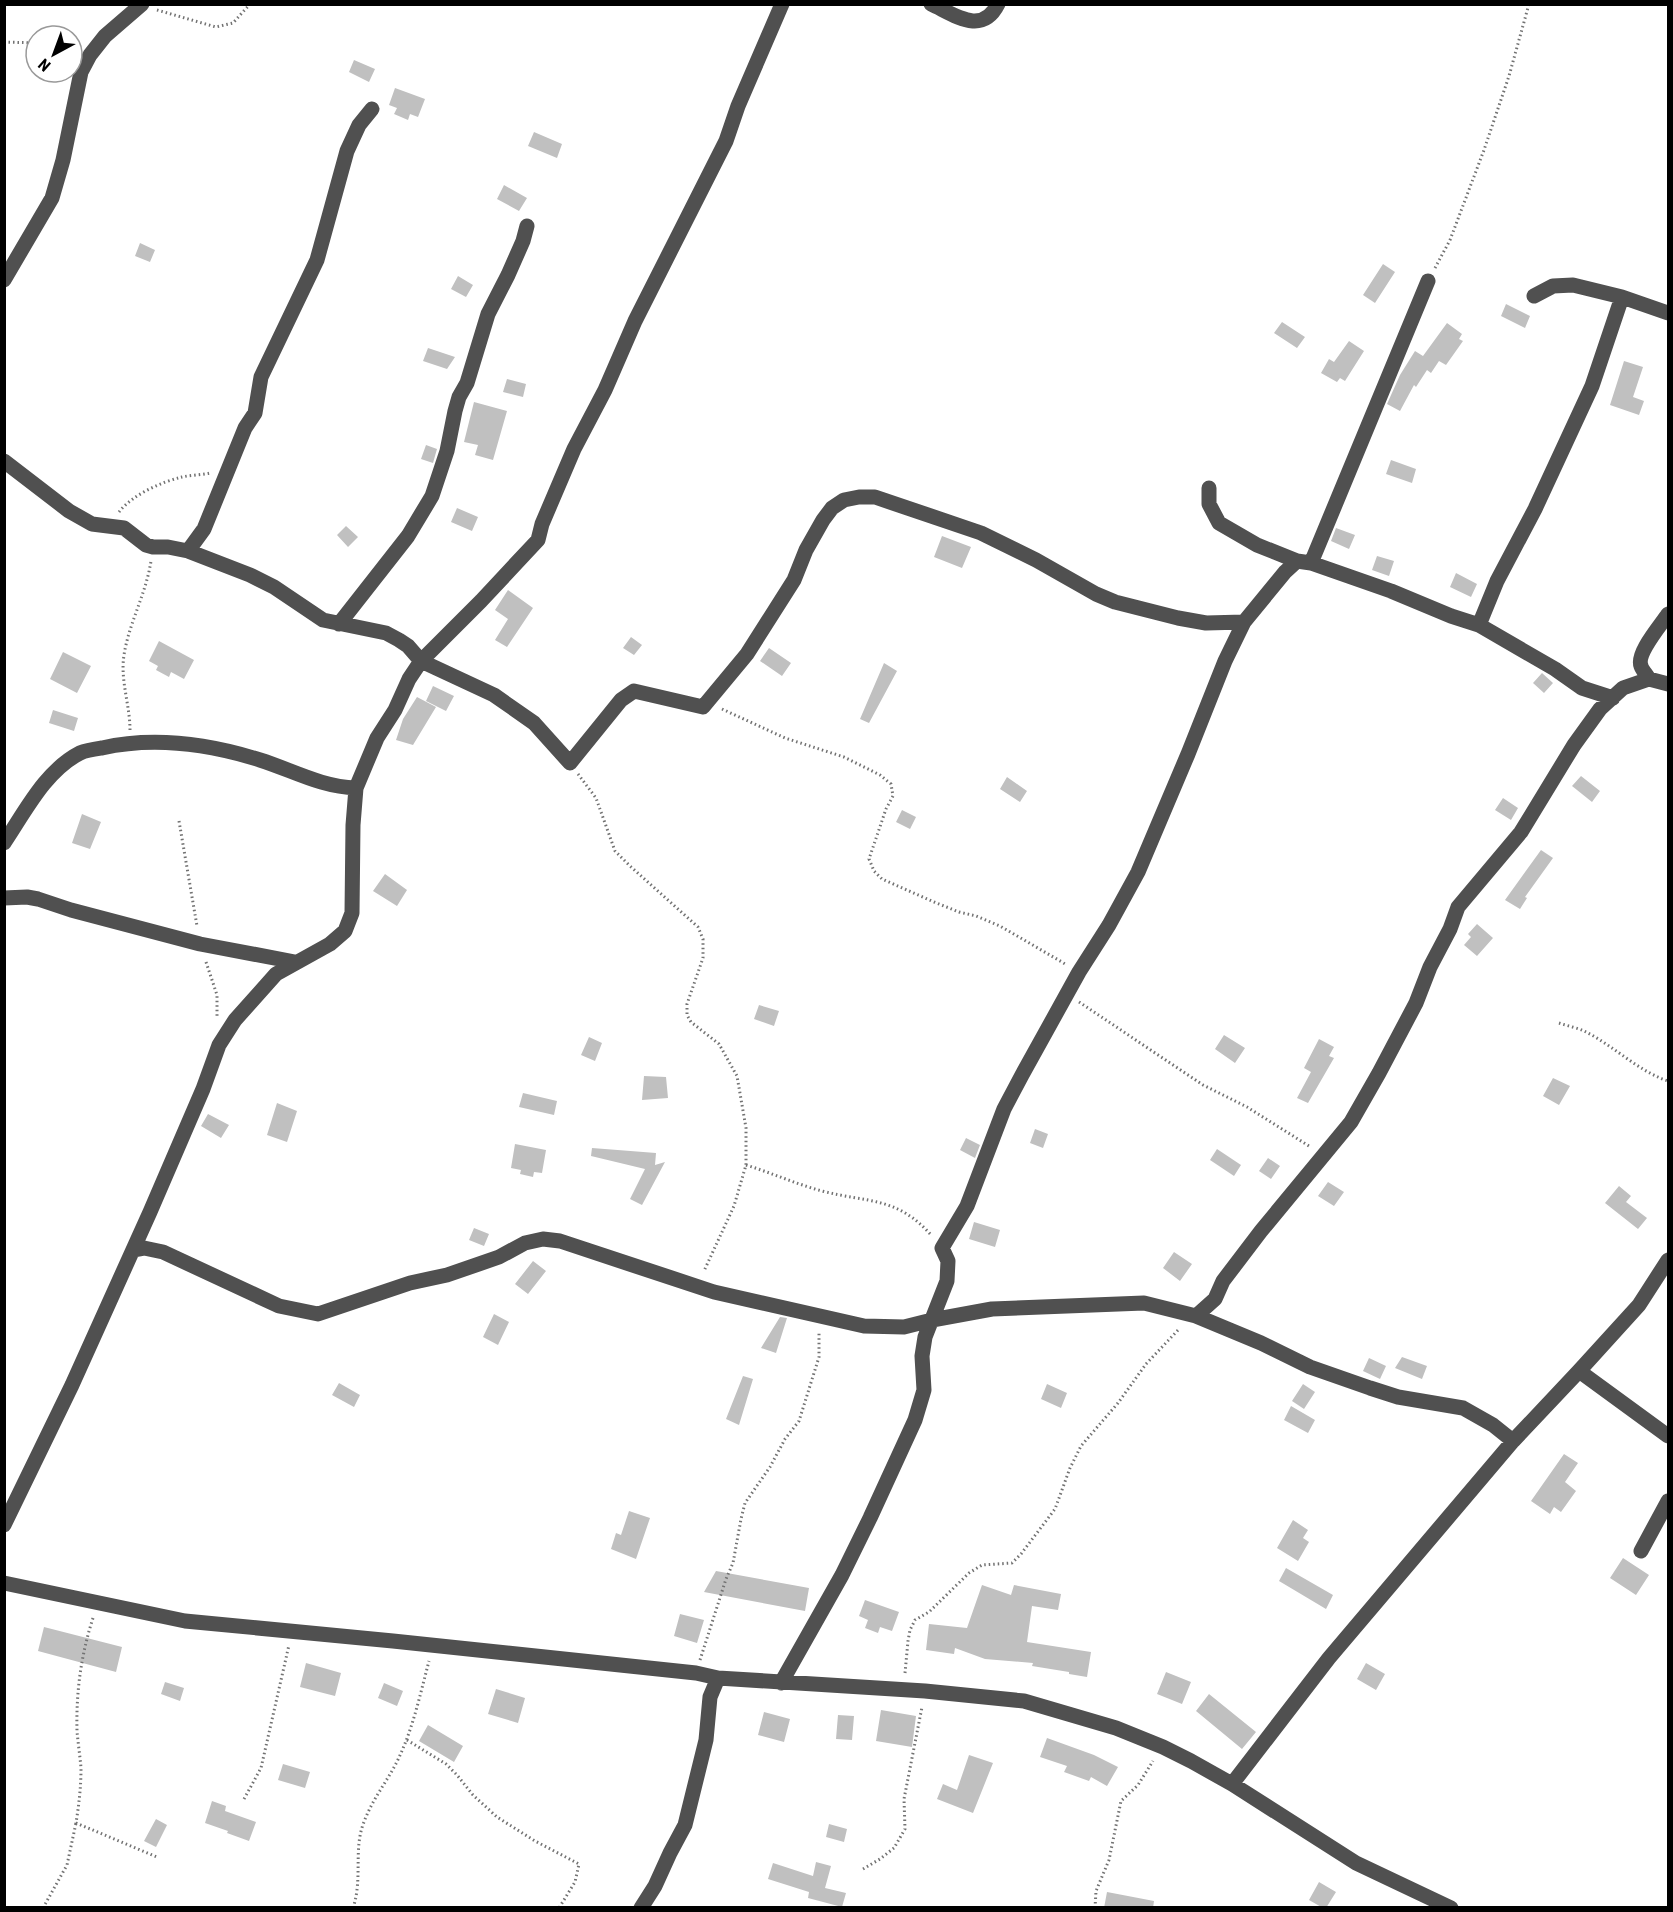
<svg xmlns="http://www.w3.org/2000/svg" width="1673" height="1912" viewBox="0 0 1673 1912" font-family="'Roboto Condensed',sans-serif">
	<rect width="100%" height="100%" fill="#fff"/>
	<path fill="#c0c0c0" d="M354 60 375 69 369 82 349 72Z
		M395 88 425 99 418 117 410 114 408 120 394 114 397 108 389 105Z
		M534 132 562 144 557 158 528 146Z
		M504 185 527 198 519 211 497 199Z
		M140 243 155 250 150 262 135 256Z
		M1383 264 1395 272 1375 303 1363 295Z
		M458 276 473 285 466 297 451 289Z
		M1506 304 1530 316 1525 328 1501 316Z
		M1282 322 1305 337 1297 348 1274 333Z
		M1447 323 1462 334 1459 339 1463 341 1446 365 1439 361 1431 373 1427 370 1416 387 1414 385 1400 411 1387 404 1400 375 1415 351 1423 356Z
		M1349 341 1364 351 1345 381 1340 378 1337 382 1321 373 1329 359 1334 362Z
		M428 348 455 357 447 369 423 361Z
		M1624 361 1643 367 1633 397 1644 401 1639 415 1610 405Z
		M507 379 526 384 523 397 503 392Z
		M474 402 507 411 493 460 475 455 478 445 464 442Z
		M426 445 437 449 433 463 421 459Z
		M1391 460 1416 469 1412 483 1386 474Z
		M457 508 478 517 472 531 451 522Z
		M346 526 358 537 348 547 337 535Z
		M1336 528 1355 535 1349 549 1331 541Z
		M942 536 971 547 962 568 934 557Z
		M1377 556 1394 561 1389 576 1372 570Z
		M1456 573 1477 584 1471 597 1450 587Z
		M508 590 533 608 507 647 495 640 508 619 495 610Z
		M631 637 642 645 634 655 623 648Z
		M159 641 194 660 184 679 171 672 169 677 156 670 158 666 149 661Z
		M769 648 791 663 782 676 760 661Z
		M63 652 91 666 77 693 50 679Z
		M884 663 897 671 869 723 860 719Z
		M1542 673 1553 683 1544 693 1533 683Z
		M433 686 454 696 446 711 426 701Z
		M417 697 436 707 413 745 396 740 403 719Z
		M53 710 78 718 74 731 49 723Z
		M1581 776 1600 791 1592 802 1572 786Z
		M1007 777 1027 791 1020 802 1000 789Z
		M1503 798 1518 808 1511 820 1495 810Z
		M902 810 916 817 910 829 896 822Z
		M82 814 101 822 90 849 72 843Z
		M1541 850 1553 858 1525 897 1527 898 1520 909 1505 900Z
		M385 874 407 890 397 906 373 891Z
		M1477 924 1493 938 1477 956 1464 945 1471 937 1468 934Z
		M759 1005 779 1011 774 1026 754 1019Z
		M1224 1035 1245 1048 1235 1063 1215 1049Z
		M589 1037 602 1043 595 1061 581 1055Z
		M1319 1039 1334 1047 1329 1056 1334 1058 1308 1103 1297 1098 1311 1072 1304 1068Z
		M644 1076 666 1077 668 1098 642 1100Z
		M1553 1078 1570 1086 1559 1105 1543 1096Z
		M523 1093 557 1101 554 1115 519 1107Z
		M277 1103 297 1111 287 1142 267 1135Z
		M208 1114 229 1125 221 1138 201 1126Z
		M1035 1129 1048 1134 1043 1148 1030 1143Z
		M966 1138 980 1145 975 1158 960 1150Z
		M515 1144 546 1150 542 1173 534 1172 533 1177 520 1174 521 1170 511 1168Z
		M592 1148 656 1153 655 1165 665 1162 642 1205 630 1199 645 1169 591 1156Z
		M1217 1149 1241 1165 1234 1176 1210 1160Z
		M1268 1158 1280 1166 1271 1179 1259 1171Z
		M1328 1182 1344 1192 1334 1206 1318 1196Z
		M1619 1186 1631 1196 1626 1202 1647 1218 1638 1229 1605 1203Z
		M974 1222 1000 1230 995 1247 969 1239Z
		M474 1228 489 1234 484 1246 469 1240Z
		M1174 1252 1192 1264 1180 1281 1163 1268Z
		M533 1261 546 1271 528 1294 515 1284Z
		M494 1314 509 1322 498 1345 483 1337Z
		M780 1317 787 1318 776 1353 761 1348Z
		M1402 1357 1427 1366 1422 1379 1395 1368Z
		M1369 1358 1386 1366 1380 1379 1363 1371Z
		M743 1376 753 1379 739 1425 726 1419Z
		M339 1383 360 1395 354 1407 332 1395Z
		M1047 1384 1067 1393 1061 1408 1041 1399Z
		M1303 1384 1315 1392 1304 1409 1292 1401Z
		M1291 1406 1315 1420 1308 1433 1284 1420Z
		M1564 1454 1578 1463 1565 1482 1576 1491 1561 1512 1554 1507 1550 1514 1531 1501Z
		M629 1511 650 1518 636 1559 611 1549 616 1533 621 1535Z
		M1293 1520 1308 1530 1303 1538 1309 1542 1298 1561 1277 1548Z
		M1623 1558 1649 1575 1636 1595 1610 1578Z
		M1286 1568 1333 1595 1326 1609 1279 1581Z
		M716 1571 809 1588 805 1611 704 1592Z
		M982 1585 1011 1595 1014 1585 1061 1594 1058 1610 1032 1606 1027 1642 1091 1652 1087 1677 1069 1674V1672L1032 1666 1033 1663 985 1659 955 1648 954 1654 926 1650 929 1624 967 1628Z
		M865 1600 899 1612 892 1631 880 1627 878 1633 865 1628 868 1620 859 1616Z
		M680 1614 704 1620 697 1643 674 1636Z
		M44 1627 122 1647 116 1672 38 1651Z
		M306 1663 341 1673 335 1696 300 1687Z
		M1366 1663 1385 1674 1376 1690 1357 1679Z
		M1166 1672 1191 1682 1182 1704 1157 1694Z
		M165 1682 184 1688 180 1701 161 1694Z
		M384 1683 403 1691 397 1706 378 1698Z
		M496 1689 525 1698 518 1723 488 1714Z
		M1209 1694 1256 1732 1242 1749 1196 1711Z
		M881 1710 916 1716 912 1747 876 1741Z
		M764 1712 790 1719 784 1742 758 1735Z
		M838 1715 854 1716 852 1740 836 1739Z
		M428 1725 463 1746 454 1762 419 1741Z
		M1047 1738 1094 1755 1118 1767 1107 1786 1091 1777 1089 1781 1064 1772 1067 1766 1040 1757Z
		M969 1755 993 1763 973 1813 937 1799 943 1784 957 1790Z
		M283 1764 310 1772 305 1788 278 1780Z
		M212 1801 226 1806 225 1811 256 1822 249 1841 227 1833 228 1831 205 1823Z
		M156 1819 167 1825 156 1847 144 1841Z
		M829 1824 847 1829 844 1842 826 1837Z
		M816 1862 831 1866 825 1888 846 1893 842 1907 808 1898 809 1892 768 1879 773 1863 813 1876Z
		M1319 1882 1336 1892 1326 1908H1323L1309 1900Z
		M1107 1892 1154 1901 1153 1908H1104Z"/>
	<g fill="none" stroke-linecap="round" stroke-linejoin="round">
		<path stroke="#727272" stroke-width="3" stroke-dasharray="1.5 3" stroke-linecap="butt" d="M157 10 216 27 233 23 250 4
			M4 42 36 43
			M1435 268 1450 240 1484 150 1509 76 1529 4
			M119 512C132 495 161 482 182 477 191 475 201 475 210 473
			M722 709 785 738 844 757 880 775 891 784 893 796 886 809 869 859 874 871 882 879 934 902 959 912 976 916 1000 926 1067 965
			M130 730C130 705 120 680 124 655 129 623 146 594 151 561
			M578 774 596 798 615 851 629 865 698 927 703 939V958L687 1004V1015L691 1022 719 1044 737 1076 746 1128V1165L734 1206 704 1271
			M179 821 197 926
			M206 962 217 995V1016
			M1079 1002 1203 1085 1247 1107 1309 1146
			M1559 1023C1568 1026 1578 1028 1586 1032 1614 1046 1638 1071 1668 1081
			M746 1165C772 1173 796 1184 822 1191 868 1203 897 1196 932 1236
			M93 1618C81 1655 76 1692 77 1731 78 1743 80 1756 81 1768 81 1787 79 1804 76 1823L157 1857
			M700 1660 726 1579 733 1563 741 1519 745 1503 770 1467 785 1439 799 1421 819 1357V1333
			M905 1673 908 1641 910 1630 915 1620 929 1612 969 1573 982 1565 1012 1563 1021 1554 1055 1509 1070 1468 1081 1446 1118 1403 1146 1364 1180 1328
			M407 1740 446 1764 457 1775 473 1795 497 1817 535 1841 579 1864 575 1882 559 1908
			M244 1799 261 1768 289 1645
			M863 1869 880 1859 894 1848 905 1829 904 1799 922 1707
			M43 1908 67 1865 76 1823
			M353 1908C363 1879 353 1849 364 1822 373 1797 391 1777 401 1753 414 1724 421 1691 429 1661
			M1095 1908 1096 1891 1109 1860 1121 1801 1138 1785 1153 1761"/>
		<path stroke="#505050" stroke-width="15" d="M931 4C955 15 982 36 998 4
			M4 280 52 198 63 160 81 72 90 55 105 36 142 4
			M1534 296 1553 286 1573 285 1622 297 1668 313
			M4 461 69 511 92 524 124 528 146 545 153 547H168L188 551 250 575 274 587 323 620 386 633 399 640 408 646 421 661 494 695 534 723 570 763 621 700 634 691 703 707 747 654 794 580 806 550 823 520 832 508 844 500 859 497H875L981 533 1036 560 1096 594 1115 602 1178 618 1206 623 1244 622 1285 572 1297 561 1311 563 1391 591 1451 616 1479 625 1555 669 1582 688 1613 698
			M1209 488V504L1219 523 1257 545 1297 561
			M188 551 204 529 245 428 255 413 261 377 317 260 347 151 359 125 372 109
			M1311 563 1428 281
			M339 624 408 536 432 496 447 451 455 411 459 397 467 383 488 314 508 275 523 241 527 226
			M1479 625 1497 581 1535 509 1592 386 1622 297
			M1649 679C1647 675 1642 670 1641 666 1636 653 1661 625 1668 614
			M4 843C25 812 45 771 80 753 87 750 95 749 102 748 155 736 209 744 260 760 292 770 321 787 356 788
			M4 898 27 897 38 899 71 910 200 944 295 962
			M133 1250 144 1248 163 1252 279 1306 318 1314 410 1283 447 1275 499 1257 525 1243 543 1239 560 1241 714 1292 864 1326 904 1327 932 1320 992 1309 1144 1303 1196 1316 1261 1343 1310 1367 1370 1388 1398 1397 1463 1408 1493 1425 1513 1441
			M1196 1316 1215 1299 1223 1281 1261 1231 1351 1122 1379 1073 1416 1003 1430 967 1450 929 1458 907 1521 832 1574 745 1600 709 1623 688 1649 679 1668 684
			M1579 1371 1668 1436
			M4 1525 72 1385 150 1212 203 1089 219 1045 235 1020 276 974 330 944 345 931 352 913 353 825 356 788 377 738 395 710 409 679 421 661 481 601 538 540 542 524 574 449 605 390 635 321 726 141 738 106 782 4
			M1641 1551 1668 1501
			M4 1583 185 1621 393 1641 696 1673 718 1678 925 1691 1024 1701 1116 1728 1163 1747 1191 1761 1232 1784 1356 1863 1451 1908
			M781 1683 842 1575 870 1518 915 1420 924 1390 922 1356 925 1337 947 1281 948 1261 942 1248 967 1206 1004 1109 1022 1075 1079 972 1109 925 1138 872 1188 754 1225 661 1244 622
			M1232 1784 1329 1658 1513 1441 1579 1371 1639 1305 1668 1260
			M641 1908 655 1886 670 1853 685 1825 706 1740 710 1697 718 1678"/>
	</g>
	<rect width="1673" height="1912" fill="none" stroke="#000000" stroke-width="12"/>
	<g transform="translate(54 54) rotate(221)"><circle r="28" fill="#ffffff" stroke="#999999" stroke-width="1.5"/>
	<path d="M0-4.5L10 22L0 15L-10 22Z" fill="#000000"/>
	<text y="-9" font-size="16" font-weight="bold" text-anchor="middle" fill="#000000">N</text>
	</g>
</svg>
